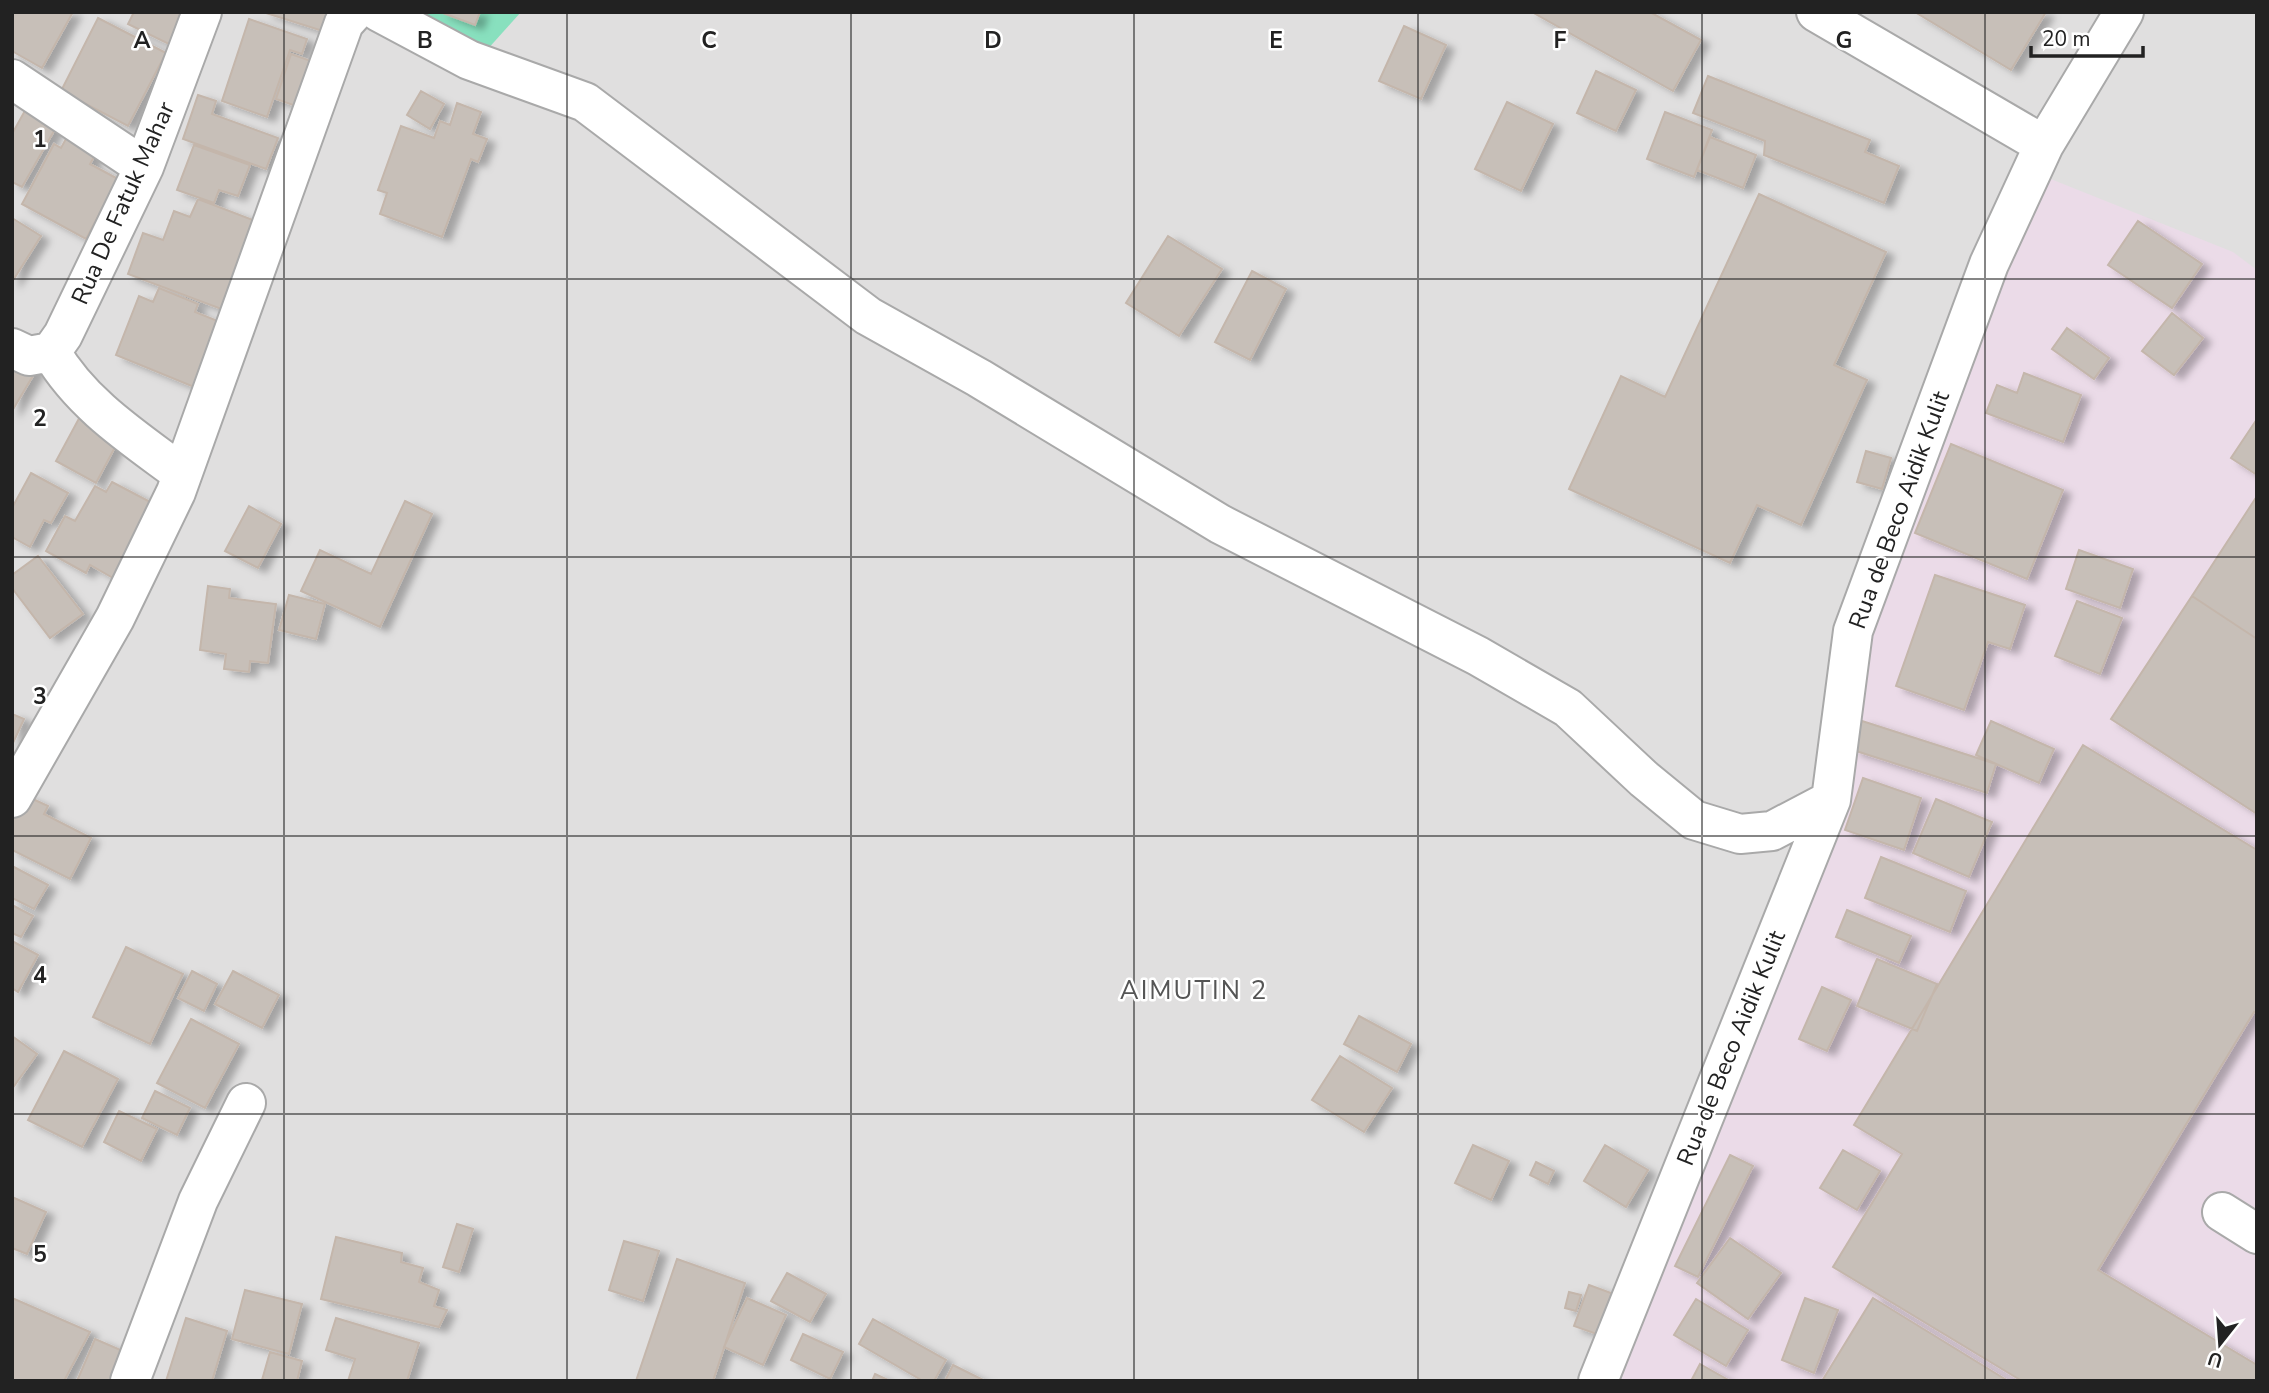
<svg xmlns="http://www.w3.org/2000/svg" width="2269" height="1393" viewBox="0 0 2269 1393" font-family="'Nunito Sans',sans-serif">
	<defs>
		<filter id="shadow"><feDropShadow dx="8" dy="4.5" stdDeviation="3.5" flood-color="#0004"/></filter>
	</defs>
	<rect width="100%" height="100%" fill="#f2efe9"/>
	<path fill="#e0dfdf" d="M12 12H2257V1381H12Z"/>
	<path fill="#ebdbe8" d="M2028 170 2233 252 2257 270V1381H1621L1835 775 1837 724Z"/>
	<path fill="#88e0be" d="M370 12H521L486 51Z"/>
	<path fill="#c7bfb8" stroke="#c4b6ab" stroke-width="2" filter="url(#shadow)" d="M12 12H73L42 68 12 51Z
		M134 12H177L187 17 173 46 128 24Z
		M263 12H335L329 33Z
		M440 12H480L475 25Z
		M1532 12H1650L1701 40 1673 91Z
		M1915 12H2046L2011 70Z
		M98 18 166 53 128 126 61 91Z
		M249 19 307 39 302 54 290 50 267 117 222 101Z
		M1404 26 1446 45 1421 99 1379 81Z
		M291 54 311 61 296 106 276 99Z
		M1596 71 1636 90 1616 131 1577 113Z
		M1708 76 1870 140 1865 152 1899 166 1884 203 1764 155 1765 141 1693 113Z
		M421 91 444 104 430 129 407 115Z
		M198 95 216 101 212 114 278 138 266 169 183 139Z
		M1507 102 1553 124 1521 191 1475 169Z
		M457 103 481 112 473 134 487 139 478 162 471 159 442 237 380 214 387 193 378 190 401 126 434 138 440 121 450 125Z
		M27 107 58 124 22 187 12 182V134Z
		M1665 112 1712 130 1694 177 1647 159Z
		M73 126 103 141 90 164 118 179 86 239 22 204 54 144 61 148Z
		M1710 137 1756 155 1743 188 1697 170Z
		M194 145 250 165 238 196 219 190 214 203 177 190Z
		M1759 194 1886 252 1834 365 1867 380 1801 525 1757 505 1730 563 1569 489 1621 376 1665 397Z
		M198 199 258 222 224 310 128 274 143 233 163 240 174 211 190 217Z
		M12 218 41 236 12 282Z
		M2138 221 2202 264 2172 308 2108 265Z
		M1168 236 1222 269 1179 336 1126 303Z
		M1252 271 1286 289 1250 360 1215 342Z
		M159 288 198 304 195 312 225 324 199 389 116 355 139 296 153 302Z
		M2172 313 2203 338 2174 375 2142 351Z
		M2067 328 2109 358 2094 379 2052 349Z
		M12 354 37 369 12 411Z
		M2024 373 2081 395 2063 442 1986 413 1997 385 2017 393Z
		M83 411 123 432 96 483 56 461Z
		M2257 419V475L2231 458Z
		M1951 444 2063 490 2027 579 1915 533Z
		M1866 451 1891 458 1882 489 1857 482Z
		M31 473 68 493 51 523 44 520 30 547 12 537V508Z
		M112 482 154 504 113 578 90 565 86 573 46 551 65 516 75 521 95 486 106 492Z
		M2257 496V639L2192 596Z
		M405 501 432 514 380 627 301 591 320 550 371 574Z
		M249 506 281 524 258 568 225 551Z
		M2079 550 2133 569 2120 608 2066 589Z
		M38 556 83 614 50 638 12 588V575Z
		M1935 575 2025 605 2010 649 1988 642 1964 710 1896 686Z
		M208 586 230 589 229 598 276 604 268 663 250 661 249 672 224 669 226 654 200 650Z
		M289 595 325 604 316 639 279 630Z
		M2192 596 2257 639V814L2111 719Z
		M2077 601 2122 618 2100 674 2055 656Z
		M12 714 24 719 12 745Z
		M1862 721 1996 764 1987 793 1853 750Z
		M1991 721 2054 749 2039 783 1976 755Z
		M2083 745 2257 850V1013L2254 1012 2098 1270 2257 1365V1381H2022L1833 1267 1902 1154 1854 1125Z
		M1863 778 1921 798 1904 850 1845 830Z
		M24 795 48 806 44 814 91 838 70 879 12 850V817Z
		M1936 799 1992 822 1969 877 1913 853Z
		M1881 857 1966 891 1950 932 1865 898Z
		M12 866 48 885 34 909 12 898Z
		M12 905 33 916 21 937 12 933Z
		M1847 910 1911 936 1899 963 1836 937Z
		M12 941 38 955 18 992 12 988Z
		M126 947 183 974 150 1044 93 1017Z
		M1877 959 1937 984 1917 1031 1857 1006Z
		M192 971 217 984 204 1011 178 998Z
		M233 971 279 995 262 1028 215 1004Z
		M1822 987 1851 1000 1827 1051 1799 1039Z
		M1359 1016 1411 1044 1397 1072 1344 1044Z
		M191 1019 239 1044 205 1108 157 1083Z
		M12 1036 37 1054 12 1089Z
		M64 1051 118 1079 82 1147 28 1120Z
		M1340 1056 1392 1088 1364 1132 1312 1100Z
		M155 1091 190 1108 177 1135 142 1118Z
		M119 1111 157 1129 141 1161 104 1142Z
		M1473 1145 1509 1161 1491 1200 1455 1183Z
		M1605 1145 1648 1170 1626 1207 1584 1181Z
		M1843 1150 1880 1171 1857 1210 1820 1188Z
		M1730 1155 1753 1166 1698 1277 1675 1266Z
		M1536 1162 1554 1171 1548 1184 1530 1175Z
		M12 1197 46 1212 27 1254 12 1248Z
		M457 1224 473 1229 459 1272 443 1267Z
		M336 1237 402 1253 401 1262 423 1268 419 1282 439 1290 434 1306 447 1310 439 1327 321 1299Z
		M1730 1238 1781 1273 1748 1319 1697 1283Z
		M624 1241 659 1251 643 1301 609 1290Z
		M677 1259 745 1283 722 1354 713 1381H636Z
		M787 1273 826 1294 810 1322 771 1301Z
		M1589 1285 1622 1297 1608 1338 1574 1326Z
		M245 1290 302 1304 289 1354 232 1339Z
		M1569 1292 1581 1295 1576 1311 1565 1308Z
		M12 1298 90 1332 64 1381H12Z
		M747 1298 786 1315 763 1365 724 1347Z
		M1805 1298 1838 1310 1814 1373 1782 1360Z
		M1873 1298 2008 1381H1822Z
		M1696 1299 1748 1330 1726 1366 1674 1335Z
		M186 1318 227 1331 212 1381H166Z
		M336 1318 419 1343 407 1381H348L355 1359 326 1350Z
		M873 1319 946 1360 934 1381H923L859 1344Z
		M803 1334 843 1352 830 1379 791 1360Z
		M95 1339 132 1355 120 1381H77Z
		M270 1352 302 1361 297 1381 262 1380Z
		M1700 1364 1730 1381H1691Z
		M953 1365 985 1381H945Z
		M875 1374 890 1381H872Z"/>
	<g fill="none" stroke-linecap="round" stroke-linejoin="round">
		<defs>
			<path id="minor" d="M379 12 469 60 585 102 868 316 979 378 1220 524 1478 656 1568 708 1644 779 1694 820 1740 834 1772 831 1831 800
				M1816 12 2044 145
				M12 79 144 167
				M12 348 29 356 51 352 63 335 144 167 202 12
				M51 352C82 405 134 438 182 474
				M12 798 115 618 176 492 344 23 354 12
				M2222 1212 2257 1234
				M130 1381 198 1201 246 1103
				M1598 1381 1831 800 1853 631 1989 264 2044 145 2124 12"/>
		</defs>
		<use href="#minor" stroke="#a9a9a9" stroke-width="42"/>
		<use href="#minor" stroke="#fff" stroke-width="38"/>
	</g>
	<path fill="none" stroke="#222" stroke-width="2" stroke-opacity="0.55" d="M284 12V1381M567 12V1381M851 12V1381M1134 12V1381M1418 12V1381M1702 12V1381M1985 12V1381M12 279H2257M12 557H2257M12 836H2257M12 1114H2257"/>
	<g text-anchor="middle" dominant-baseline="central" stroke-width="5" stroke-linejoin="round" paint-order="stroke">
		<g font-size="24" fill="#222" stroke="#fff">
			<text transform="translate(123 203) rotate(-66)">Rua De Fatuk Mahar</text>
			<text transform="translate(1899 510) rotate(-70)">Rua de Beco Aidik Kulit</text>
			<text transform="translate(1731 1048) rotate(-68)">Rua de Beco Aidik Kulit</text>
		</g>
		<g font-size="26" letter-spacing="2" fill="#555" stroke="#fff">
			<text x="1194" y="990">AIMUTIN 2</text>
		</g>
	</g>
	<g font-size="23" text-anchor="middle" font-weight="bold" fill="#222" stroke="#fff" stroke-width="5" stroke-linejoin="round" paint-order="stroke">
		<text x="142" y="48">A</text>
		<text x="425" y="48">B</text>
		<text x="709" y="48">C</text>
		<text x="993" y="48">D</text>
		<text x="1276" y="48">E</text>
		<text x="1560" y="48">F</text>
		<text x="1844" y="48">G</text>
		<text x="40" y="147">1</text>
		<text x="40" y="426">2</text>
		<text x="40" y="704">3</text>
		<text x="40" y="983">4</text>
		<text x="40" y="1262">5</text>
	</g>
	<rect width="2269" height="1393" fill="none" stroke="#222222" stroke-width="28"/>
	<g transform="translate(2220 1344) rotate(197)" stroke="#ffffff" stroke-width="5" paint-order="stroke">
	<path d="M0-5L12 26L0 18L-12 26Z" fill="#222222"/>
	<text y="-10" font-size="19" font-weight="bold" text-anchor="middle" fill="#222222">U</text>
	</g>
	<path d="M2031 46v10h112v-10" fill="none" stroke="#222222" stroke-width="3.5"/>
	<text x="2042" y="46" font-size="21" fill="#222222" stroke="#ffffff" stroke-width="5" paint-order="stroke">20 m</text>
</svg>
